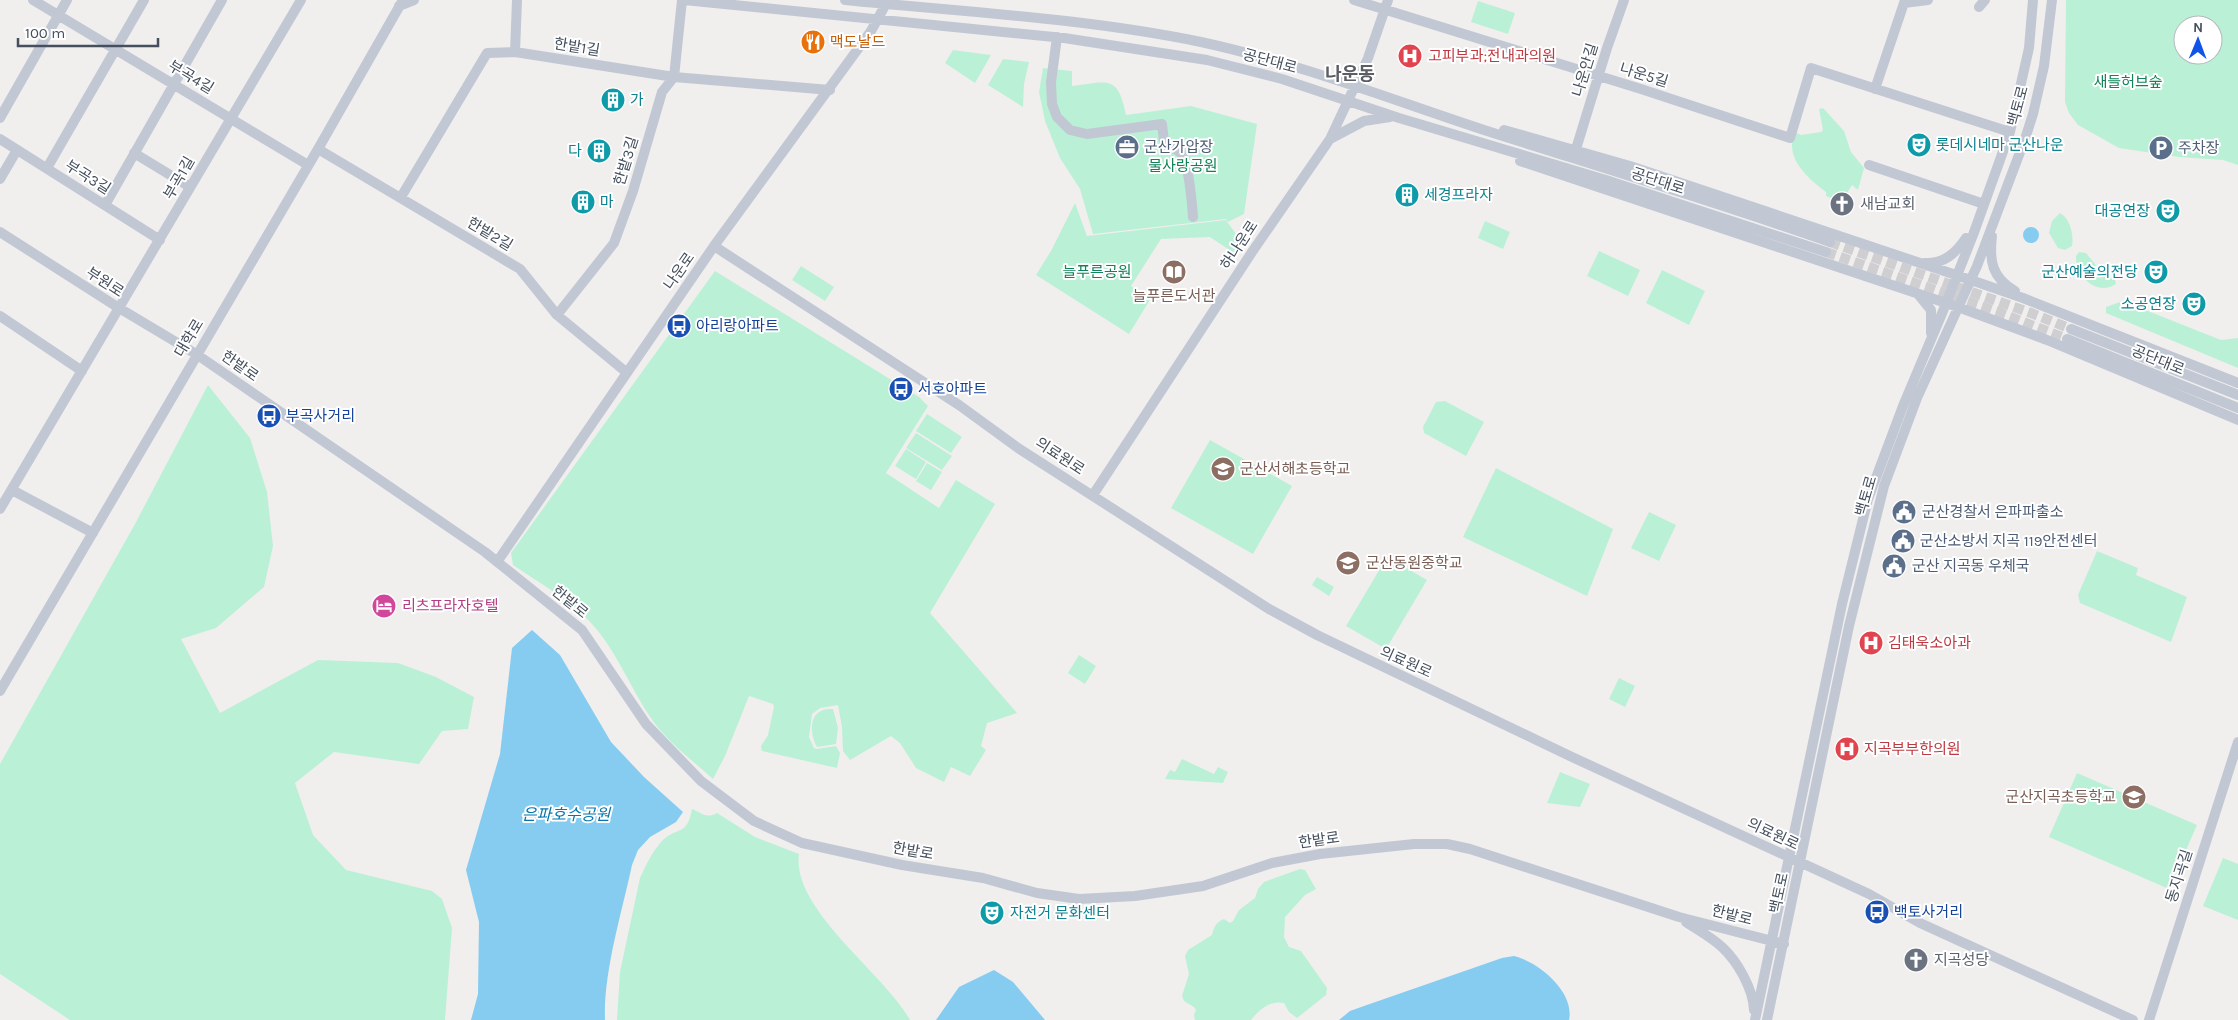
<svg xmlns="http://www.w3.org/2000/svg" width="2238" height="1020" viewBox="0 0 2238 1020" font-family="Karla,'Noto Sans KR',sans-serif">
	<rect width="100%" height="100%" fill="#f1eeee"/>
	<path fill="#baf1d6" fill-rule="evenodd" d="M2066 0H2238V165L2223 160 2179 157 2119 148 2078 125 2069 113 2065 102ZM2183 25H2213V55H2183Z
		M1478 1 1515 13 1508 34 1471 22Z
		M953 50 991 55 975 83 945 63Z
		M1003 59 1029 62 1024 84 1023 107 988 85Z
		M1043 68 1072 71V86C1109 81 1118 75 1126 115L1191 106 1257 124 1244 214 1228 222 1226 219 1093 234 1080 189 1060 158 1045 121 1039 92Z
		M1823 108 1844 131 1851 152 1864 168 1858 190 1852 185 1844 198 1834 195 1831 198 1826 196V192C1808 178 1785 159 1794 134L1797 133 1801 135 1821 132 1823 130 1819 109Z
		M1075 203 1087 236 1226 220 1241 241 1234 253 1210 237 1161 239 1131 286 1151 298 1129 334 1036 275 1051 251Z
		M2060 213C2070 218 2074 235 2072 246L2065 250 2058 248 2049 233 2052 221Z
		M1485 221 1510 232 1503 249 1478 238Z
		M1599 251 1640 270 1628 296 1587 276Z
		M2079 252 2086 253 2103 274 2115 280 2116 284C2097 297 2075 276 2076 256Z
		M801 266 834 287 825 301 792 280Z
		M1662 270 1705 291 1689 325 1646 303Z
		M715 271 919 397 928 406 886 473 939 508 956 480 995 504 930 613 1017 713 987 723 981 746 986 750 970 776 951 767 944 782 916 768 900 743 891 736 850 760 843 751 842 727 838 705 820 708 812 714 809 737 814 748 817 749 836 746 840 753 837 768 762 751 761 746 768 735 774 707 773 704 749 696 725 756 713 779C693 761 669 743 653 721 631 690 618 653 592 624 571 600 539 583 513 565L511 553Z
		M2120 302H2125L2221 340 2238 338V368L2106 313V307Z
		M208 385 250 438 267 492 273 546 264 587 216 628 181 639 220 713 318 660 398 663 436 677 474 697 468 729 442 731 419 764 334 752 295 783 313 835 346 870 432 891 442 899 452 928 445 1020H70L0 974V764L135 524Z
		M1445 401 1484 422 1466 456 1424 433 1423 427 1436 402Z
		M927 414 962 437 951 453 916 431Z
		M916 433 952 456 942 470 906 448Z
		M1210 440 1292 486 1253 554 1171 508Z
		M906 449 926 462 916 479 895 466Z
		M927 463 942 472 931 490 916 481Z
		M1496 468 1613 529 1587 596 1463 537Z
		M1649 512 1676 525 1659 561 1631 548Z
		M2097 551 2138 568 2136 575 2187 597 2171 642 2080 603 2078 595Z
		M1387 557 1427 580 1386 649 1346 626Z
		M1317 577 1334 587 1329 596 1312 585Z
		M1079 655 1096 666 1085 684 1068 673Z
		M1619 678 1635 686 1625 707 1609 699Z
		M833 709 838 728 836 744 817 747C811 737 808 717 821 711 824 709 829 709 833 709Z
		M1182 759 1214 774 1218 767 1228 772 1223 783 1165 779 1170 770 1175 772Z
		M1560 772 1590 784 1580 807 1547 803Z
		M2077 773 2197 825 2169 889 2049 837Z
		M692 809C702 813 706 819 717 813L755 837 799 854C791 909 885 974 910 1020H617L620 972 640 878C646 865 652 852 662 841 677 826 687 837 692 809Z
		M2223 858 2238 864V920L2203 906Z
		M1300 869 1305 870 1316 889 1305 895 1285 917 1284 937 1289 947 1301 951 1327 988 1326 995 1297 1018 1289 1012 1284 1003C1270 1000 1259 1010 1251 1020H1195L1194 1015 1196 1010 1194 1007 1184 1001 1182 996 1189 974 1185 956 1188 950 1212 935C1214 927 1216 922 1224 919L1230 923 1233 921 1239 910 1255 898 1258 889 1264 882Z"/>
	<path fill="#85ccf0" d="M2023 235a8 8 0 1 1 16 0a8 8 0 1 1-16 0Z
		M532 630 560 655 611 742 644 777 683 812 676 822 650 837 638 850 632 865C622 912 603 973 605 1020H471L478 994 479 922 466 870 500 754 512 648Z
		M1514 956C1539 962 1575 992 1569 1020H1339L1350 1011 1364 1006 1502 958Z
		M994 970 1013 982 1045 1020H936L959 987Z"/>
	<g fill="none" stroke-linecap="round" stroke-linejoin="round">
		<path stroke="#cfced1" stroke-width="10" stroke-dasharray="10 5" stroke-linecap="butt" d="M1830 242 2031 313 2071 329
			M1826 252 1998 312 2067 339"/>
		<path stroke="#c1c8d4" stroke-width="10" d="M33 0 308 165
			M684 0 1064 38 1207 60 1282 79 1399 118 1606 180 1826 252
			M845 0C964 12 1084 18 1201 42 1298 63 1390 99 1484 130 1600 167 1716 202 1830 242
			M1354 0 1641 89 1790 138 1811 68 2010 132
			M1904 3 1928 0
			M399 6 414 0
			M1979 7 1985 0
			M1057 37 1051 82 1052 104 1057 117 1070 130 1087 134 1162 124 1165 149C1169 149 1174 148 1177 150 1189 156 1192 204 1193 217
			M515 52 517 0
			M1875 89 1905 0
			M0 118 67 0
			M1504 130 1630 166 1971 280 2023 298 2238 383
			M0 139 160 240
			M1330 139 1364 121 1390 117
			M318 149 520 269 557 315 626 372
			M1576 149 1607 48 1624 0
			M134 153 190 187
			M1520 161 1958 307 2047 340 2238 420
			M1869 165 1984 204
			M47 168 144 0
			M0 179 17 150
			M401 197 487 53 515 52 674 77 830 90
			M105 205 222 0
			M0 232 119 308 196 354 485 552 582 630 646 724 701 781 754 821 802 843 902 865 983 878 1037 893 1079 899 1135 896 1203 886 1272 863 1320 854 1414 844H1447L1470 849 1679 917 1784 944
			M1992 236C1989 261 1992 278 2015 291
			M714 246 959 405 1018 448 1121 514 1269 609 1317 635 1572 757 1869 894 1920 923 2133 1020
			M1925 263C1944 264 1956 253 1966 238
			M1918 294 1931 310V333
			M557 315 614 243 633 191 662 92 674 77 682 0
			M0 316 82 371
			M2071 329 2238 395
			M2067 339 2238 408
			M12 490 93 533
			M1093 495 1252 252 1330 139 1368 58 1388 0
			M0 509 301 0
			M497 562 714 246 871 31 888 0
			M0 691 318 149 403 0
			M1686 922C1698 930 1711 937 1722 947 1737 961 1753 988 1754 1010
			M1755 1020 1842 604 1868 499 1903 406 1943 311 1973 235 2010 132 2029 48 2033 0
			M1767 1020 1849 626 1884 486 1917 398 1977 266 2025 139 2033 114 2044 66 2052 0
			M2149 1020 2238 742"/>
	</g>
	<defs>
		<symbol id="restaurant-disc" viewBox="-11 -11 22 22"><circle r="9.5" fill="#e8710a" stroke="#fff"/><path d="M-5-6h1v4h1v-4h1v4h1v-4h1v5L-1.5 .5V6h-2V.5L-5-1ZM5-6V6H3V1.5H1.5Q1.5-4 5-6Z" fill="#fff"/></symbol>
		<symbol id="hospital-disc" viewBox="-11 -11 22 22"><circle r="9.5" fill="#e0444e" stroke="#fff"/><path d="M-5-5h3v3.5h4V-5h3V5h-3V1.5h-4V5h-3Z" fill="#fff"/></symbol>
		<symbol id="building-disc" viewBox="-11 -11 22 22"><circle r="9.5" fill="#0f9aa8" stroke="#fff"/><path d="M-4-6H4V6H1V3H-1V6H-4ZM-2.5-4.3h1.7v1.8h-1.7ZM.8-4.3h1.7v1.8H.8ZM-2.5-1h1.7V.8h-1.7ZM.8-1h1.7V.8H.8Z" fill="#fff"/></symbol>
		<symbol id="theatre-disc" viewBox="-11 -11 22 22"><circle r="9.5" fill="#0f9aa8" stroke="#fff"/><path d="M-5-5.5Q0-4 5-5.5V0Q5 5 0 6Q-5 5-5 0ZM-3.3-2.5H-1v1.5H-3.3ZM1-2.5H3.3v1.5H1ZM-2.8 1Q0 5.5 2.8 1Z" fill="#fff"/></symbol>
		<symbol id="office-disc" viewBox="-11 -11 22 22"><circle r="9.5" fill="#5c6f8a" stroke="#fff"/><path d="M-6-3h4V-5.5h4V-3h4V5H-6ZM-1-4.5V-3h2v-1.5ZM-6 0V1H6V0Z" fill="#fff"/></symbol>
		<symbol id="parking-disc" viewBox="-11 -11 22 22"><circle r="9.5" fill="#5c6f8a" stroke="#fff"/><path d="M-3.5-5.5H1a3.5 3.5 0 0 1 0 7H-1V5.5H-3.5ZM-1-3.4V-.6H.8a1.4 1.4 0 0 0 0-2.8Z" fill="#fff"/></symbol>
		<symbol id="church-disc" viewBox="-11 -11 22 22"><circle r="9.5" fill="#6b7280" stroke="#fff"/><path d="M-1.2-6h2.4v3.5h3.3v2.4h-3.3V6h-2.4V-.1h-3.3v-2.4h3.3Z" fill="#fff"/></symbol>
		<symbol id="library-disc" viewBox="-11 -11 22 22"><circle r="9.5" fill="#8d6e63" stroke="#fff"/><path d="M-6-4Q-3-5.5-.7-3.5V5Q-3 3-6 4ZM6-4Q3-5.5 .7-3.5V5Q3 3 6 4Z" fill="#fff"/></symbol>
		<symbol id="bus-disc" viewBox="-11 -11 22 22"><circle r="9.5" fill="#1a4fb4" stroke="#fff"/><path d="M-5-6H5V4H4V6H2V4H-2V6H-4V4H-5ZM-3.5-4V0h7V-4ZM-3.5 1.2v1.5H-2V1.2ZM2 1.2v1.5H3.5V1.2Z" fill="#fff"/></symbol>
		<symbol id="school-disc" viewBox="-11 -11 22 22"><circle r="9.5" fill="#8d6e63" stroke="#fff"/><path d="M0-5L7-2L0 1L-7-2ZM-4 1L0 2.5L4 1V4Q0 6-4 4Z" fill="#fff"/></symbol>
		<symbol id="civic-disc" viewBox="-11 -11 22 22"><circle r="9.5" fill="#5c6f8a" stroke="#fff"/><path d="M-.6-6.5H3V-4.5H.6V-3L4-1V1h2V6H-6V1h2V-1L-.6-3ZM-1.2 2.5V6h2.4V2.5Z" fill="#fff"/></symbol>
		<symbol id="hotel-disc" viewBox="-11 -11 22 22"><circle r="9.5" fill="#d1479c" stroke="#fff"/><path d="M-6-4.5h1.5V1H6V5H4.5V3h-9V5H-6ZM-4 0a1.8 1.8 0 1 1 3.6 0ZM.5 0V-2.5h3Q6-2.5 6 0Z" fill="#fff"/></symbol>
	</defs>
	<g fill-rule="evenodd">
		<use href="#restaurant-disc" x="799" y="28" width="28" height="28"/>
		<use href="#hospital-disc" x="1396" y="42" width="28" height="28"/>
		<use href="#building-disc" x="599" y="86" width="28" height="28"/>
		<use href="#theatre-disc" x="1905" y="131" width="28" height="28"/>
		<use href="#office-disc" x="1113" y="133" width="28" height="28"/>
		<use href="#parking-disc" x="2147" y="134" width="28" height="28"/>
		<use href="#building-disc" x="585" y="137" width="28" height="28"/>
		<use href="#building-disc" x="1393" y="181" width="28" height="28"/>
		<use href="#building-disc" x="569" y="188" width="28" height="28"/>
		<use href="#church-disc" x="1828" y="190" width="28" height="28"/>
		<use href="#theatre-disc" x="2154" y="197" width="28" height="28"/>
		<use href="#library-disc" x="1160" y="258" width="28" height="28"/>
		<use href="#theatre-disc" x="2142" y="258" width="28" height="28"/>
		<use href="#theatre-disc" x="2180" y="290" width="28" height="28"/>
		<use href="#bus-disc" x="665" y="312" width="28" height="28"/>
		<use href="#bus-disc" x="887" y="375" width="28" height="28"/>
		<use href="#bus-disc" x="255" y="402" width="28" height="28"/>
		<use href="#school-disc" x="1209" y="455" width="28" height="28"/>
		<use href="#civic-disc" x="1890" y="498" width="28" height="28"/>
		<use href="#civic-disc" x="1889" y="527" width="28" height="28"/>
		<use href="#school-disc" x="1334" y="549" width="28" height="28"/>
		<use href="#civic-disc" x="1880" y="552" width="28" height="28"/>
		<use href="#hotel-disc" x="370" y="592" width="28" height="28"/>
		<use href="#hospital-disc" x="1857" y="629" width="28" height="28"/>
		<use href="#hospital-disc" x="1833" y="735" width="28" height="28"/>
		<use href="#school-disc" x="2120" y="783" width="28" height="28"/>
		<use href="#bus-disc" x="1863" y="898" width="28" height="28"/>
		<use href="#theatre-disc" x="978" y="899" width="28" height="28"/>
		<use href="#church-disc" x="1902" y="946" width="28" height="28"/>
	</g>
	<g text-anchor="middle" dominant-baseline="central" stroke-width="4" stroke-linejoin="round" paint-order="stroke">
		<g font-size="15" fill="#c56008" stroke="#fff" text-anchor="start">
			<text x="830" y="42">맥도날드</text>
		</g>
		<g font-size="15" fill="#454f5d" stroke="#fff">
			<text transform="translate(577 47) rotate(9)">한밭1길</text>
			<text transform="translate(1270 61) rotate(15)">공단대로</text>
			<text transform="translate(1585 70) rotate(-73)">나운안길</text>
			<text transform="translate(1644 75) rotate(17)">나운5길</text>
			<text transform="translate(191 77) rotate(31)">부곡4길</text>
			<text transform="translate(2018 106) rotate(-75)">백토로</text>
			<text transform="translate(626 161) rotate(-73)">한밭3길</text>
			<text transform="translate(88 177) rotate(32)">부곡3길</text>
			<text transform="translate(179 178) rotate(-60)">부곡1길</text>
			<text transform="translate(1658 181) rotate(18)">공단대로</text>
			<text transform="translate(490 234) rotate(31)">한밭2길</text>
			<text transform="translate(1239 245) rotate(-57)">하나운로</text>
			<text transform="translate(679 271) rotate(-55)">나운로</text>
			<text transform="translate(105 282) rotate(33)">부원로</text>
			<text transform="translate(189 338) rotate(-59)">대학로</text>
			<text transform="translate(2158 360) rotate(22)">공단대로</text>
			<text transform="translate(240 366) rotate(35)">한밭로</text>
			<text transform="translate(1060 456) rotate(33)">의료원로</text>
			<text transform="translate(1866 496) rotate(-74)">백토로</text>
			<text transform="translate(570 602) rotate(39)">한밭로</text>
			<text transform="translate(1406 662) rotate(24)">의료원로</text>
			<text transform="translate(1773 834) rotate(25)">의료원로</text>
			<text transform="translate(1319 840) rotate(-8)">한밭로</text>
			<text transform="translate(913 851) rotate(10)">한밭로</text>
			<text transform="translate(2179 876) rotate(-72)">동지곡길</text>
			<text transform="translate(1779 893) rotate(-78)">백토로</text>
			<text transform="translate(1732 915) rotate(14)">한밭로</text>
		</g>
		<g font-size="15" fill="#be3a42" stroke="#fff" text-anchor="start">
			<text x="1428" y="56">고피부과;전내과의원</text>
			<text x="1888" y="643">김태욱소아과</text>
			<text x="1864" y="749">지곡부부한의원</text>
		</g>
		<g font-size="15" fill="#128258" stroke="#fff">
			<text x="2128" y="82">새들허브숲</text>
			<text x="1183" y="166">물사랑공원</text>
			<text x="1097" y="272">늘푸른공원</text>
		</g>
		<g font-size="15" fill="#0d838f" stroke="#fff" text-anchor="start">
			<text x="630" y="100">가</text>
			<text x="1936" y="145">롯데시네마 군산나운</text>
			<text x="582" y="151" text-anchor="end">다</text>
			<text x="1424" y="195">세경프라자</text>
			<text x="600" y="202">마</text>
			<text x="2150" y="211" text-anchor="end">대공연장</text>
			<text x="2138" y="272" text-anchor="end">군산예술의전당</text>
			<text x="2176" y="304" text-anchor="end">소공연장</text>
			<text x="1010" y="913">자전거 문화센터</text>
		</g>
		<g font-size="15" fill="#4e5e75" stroke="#fff" text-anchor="start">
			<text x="1144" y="147">군산가압장</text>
			<text x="2178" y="148">주차장</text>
			<text x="1922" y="512">군산경찰서 은파파출소</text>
			<text x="1920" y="541">군산소방서 지곡 119안전센터</text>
			<text x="1912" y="566">군산 지곡동 우체국</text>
		</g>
		<g font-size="15" fill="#5b616d" stroke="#fff" text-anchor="start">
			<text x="1860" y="204">새남교회</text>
			<text x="1934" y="960">지곡성당</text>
		</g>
		<g font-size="15" fill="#785e54" stroke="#fff" text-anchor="start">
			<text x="1174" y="296" text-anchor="middle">늘푸른도서관</text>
			<text x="1240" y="469">군산서해초등학교</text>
			<text x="1366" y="563">군산동원중학교</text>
			<text x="2116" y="797" text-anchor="end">군산지곡초등학교</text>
		</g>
		<g font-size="15" fill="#164399" stroke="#fff" text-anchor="start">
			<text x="696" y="326">아리랑아파트</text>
			<text x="918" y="389">서호아파트</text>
			<text x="286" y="416">부곡사거리</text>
			<text x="1894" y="912">백토사거리</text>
		</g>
		<g font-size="15" fill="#b23c85" stroke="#fff" text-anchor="start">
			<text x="402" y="606">리츠프라자호텔</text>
		</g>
		<g font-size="16" font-style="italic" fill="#0577b0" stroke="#fff">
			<text x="566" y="814">은파호수공원</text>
		</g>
		<g font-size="18" font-weight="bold" fill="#5a5d64" stroke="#fff">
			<text x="1350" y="74">나운동</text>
		</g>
	</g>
	<g transform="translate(2198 40) rotate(1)"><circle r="24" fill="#ffffff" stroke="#b5b9be"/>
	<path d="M0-4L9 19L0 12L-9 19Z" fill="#1053e9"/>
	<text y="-8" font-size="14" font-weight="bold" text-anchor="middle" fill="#454f5d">N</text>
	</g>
	<path d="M18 38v8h140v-8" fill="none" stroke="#454f5d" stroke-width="2.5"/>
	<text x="25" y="38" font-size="15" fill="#454f5d" stroke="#ffffff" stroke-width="4" paint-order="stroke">100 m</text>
</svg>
